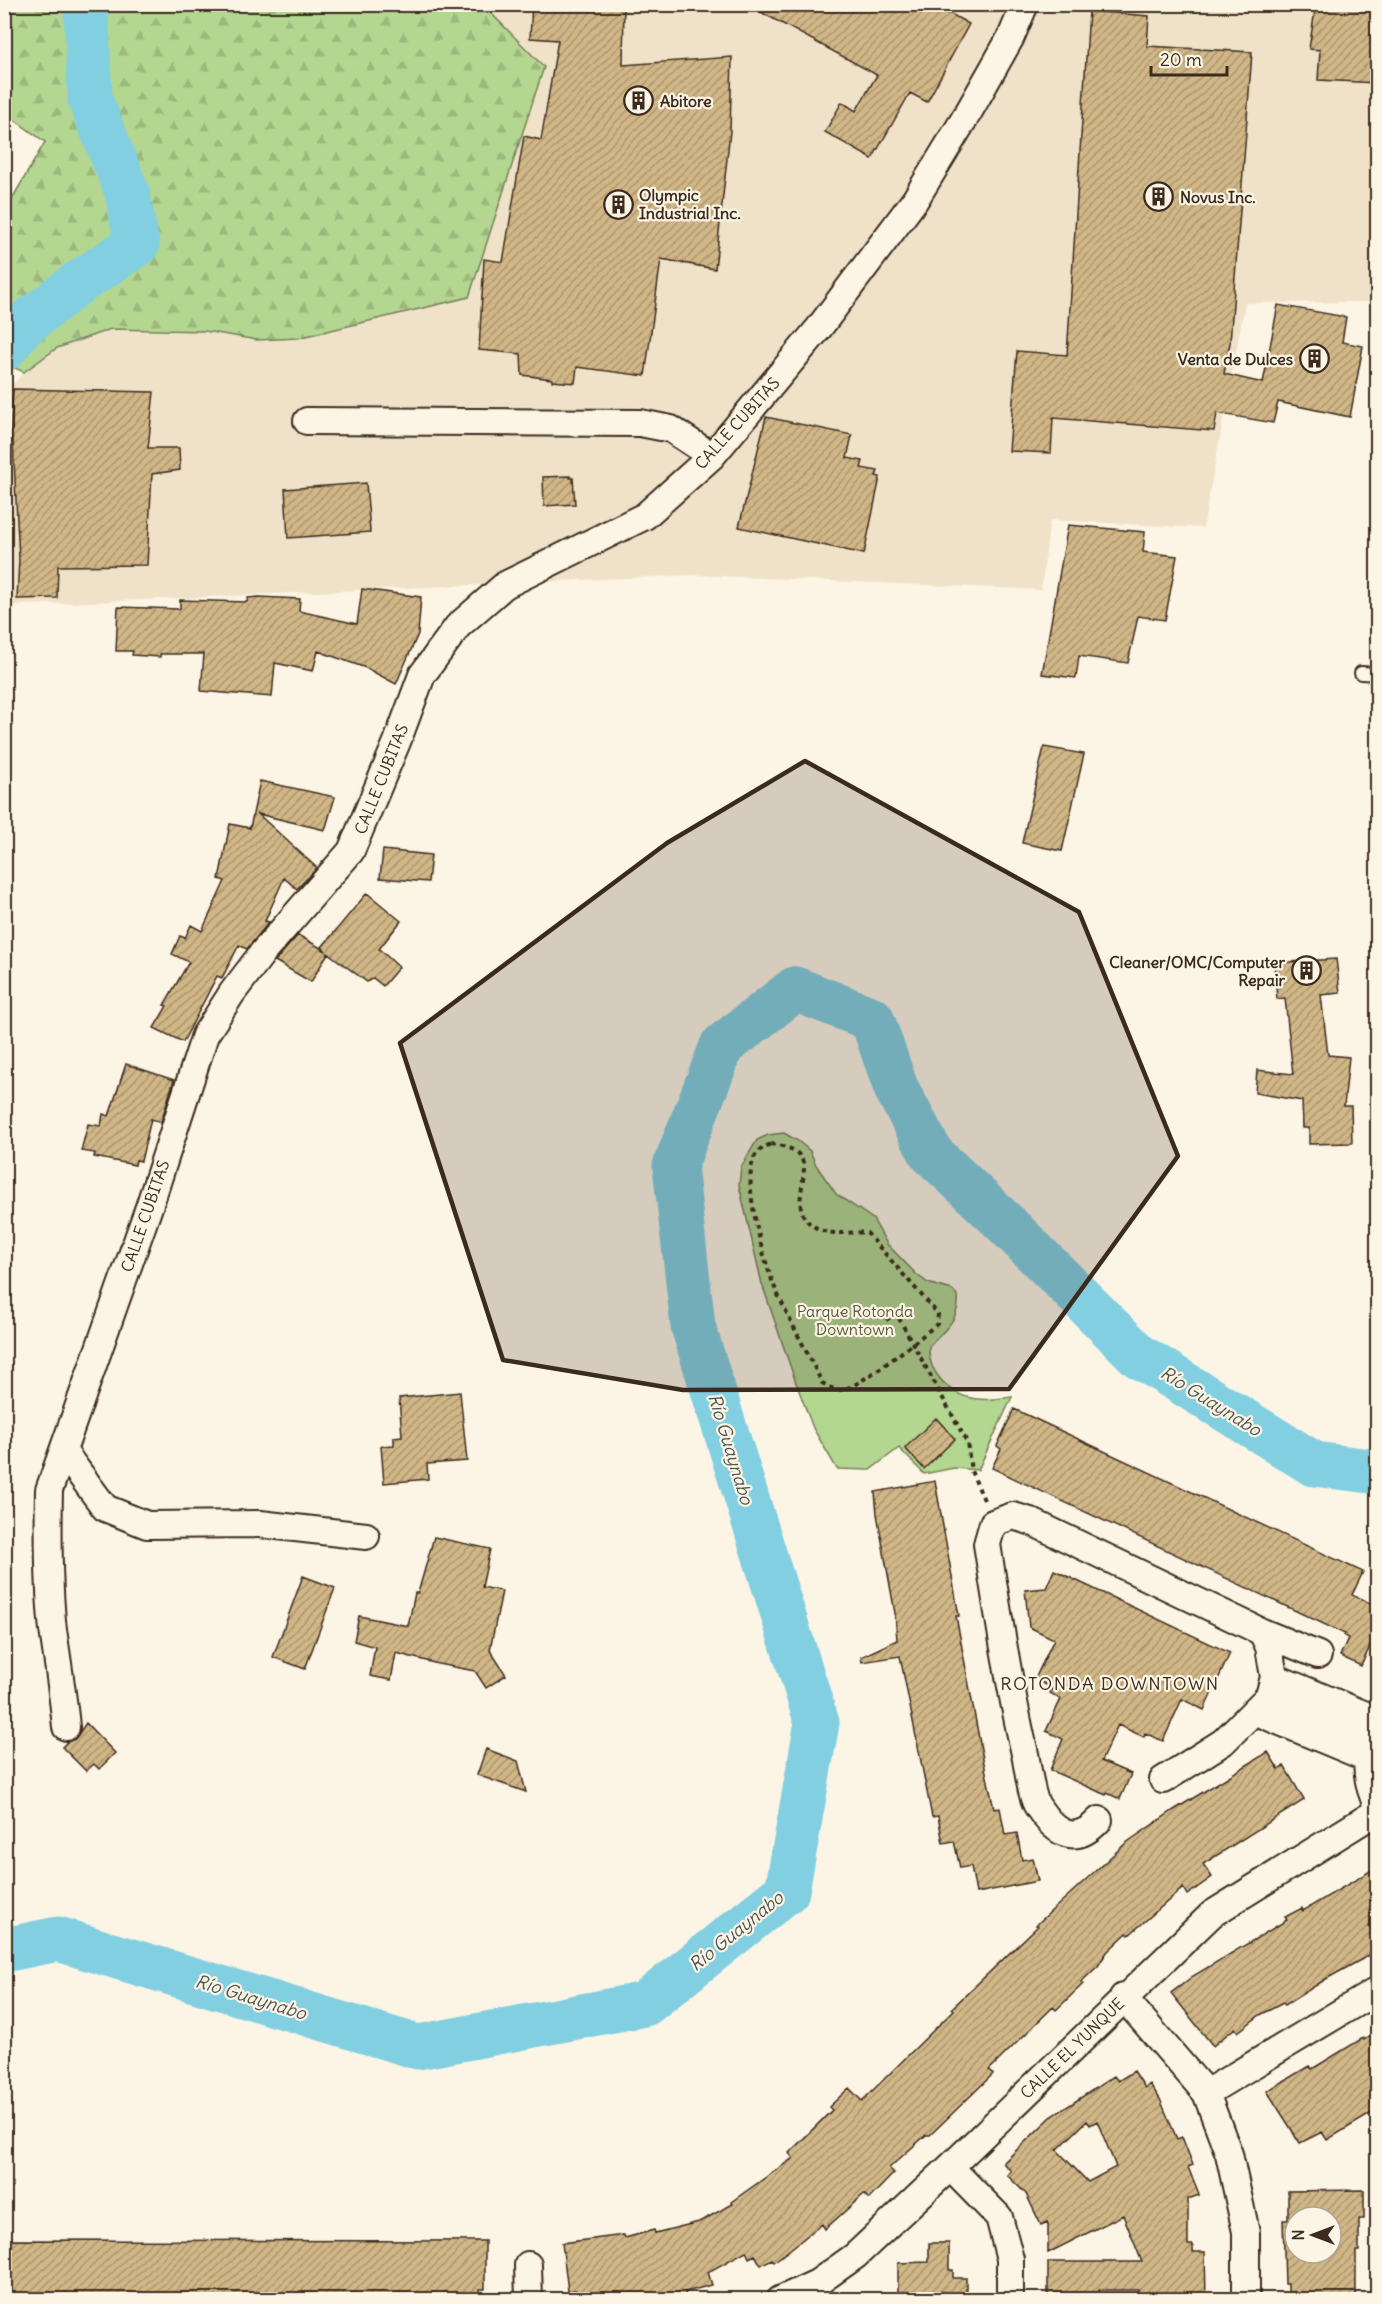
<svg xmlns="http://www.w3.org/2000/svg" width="1382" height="2304" viewBox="0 0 1382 2304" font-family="Delius,sans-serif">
	<defs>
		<pattern id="forest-firs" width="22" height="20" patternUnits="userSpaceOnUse" patternTransform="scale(1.5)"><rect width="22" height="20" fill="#b3d691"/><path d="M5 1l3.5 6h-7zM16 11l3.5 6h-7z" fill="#9bb87d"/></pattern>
		<pattern id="building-hatch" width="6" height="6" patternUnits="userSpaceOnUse" patternTransform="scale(1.5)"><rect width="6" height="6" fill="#d1b787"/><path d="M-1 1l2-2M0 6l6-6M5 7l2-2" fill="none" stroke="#ab956e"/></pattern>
	</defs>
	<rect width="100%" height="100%" fill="#fcf5e5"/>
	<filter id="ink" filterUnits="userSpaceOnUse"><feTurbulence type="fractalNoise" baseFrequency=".0167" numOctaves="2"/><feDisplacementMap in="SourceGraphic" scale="12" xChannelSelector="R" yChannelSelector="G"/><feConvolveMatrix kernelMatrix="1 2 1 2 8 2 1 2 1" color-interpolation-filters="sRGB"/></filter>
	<g filter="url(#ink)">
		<path fill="#efe2c9" d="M483 5H1377V302L1245 303 1203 528 1050 520 1041 590 693 575 5 606 6 392 24 372 57 348 111 329 205 330 257 340 544 68Z"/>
		<path fill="url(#forest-firs)" stroke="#778058" stroke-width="1.5" d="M5 4 483 5 544 67 469 297 298 338 257 340 205 331 111 329 57 348 24 372 5 364V211L45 142 5 113Z"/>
		<path fill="#b3d691" stroke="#778058" stroke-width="1.5" d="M784 1133 798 1141 810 1151 816 1165 836 1194 873 1219 887 1244 917 1275 928 1283 952 1290 958 1296C960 1320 944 1330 929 1347 928 1360 933 1371 942 1381 961 1403 986 1401 1012 1397L978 1470 954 1468 924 1474 899 1448 870 1470 837 1469 813 1428 795 1380 762 1284 739 1185 741 1167 757 1140 768 1135Z"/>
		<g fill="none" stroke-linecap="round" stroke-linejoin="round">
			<path stroke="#82cfe1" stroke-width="45" d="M4 349 21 327 78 283 137 244 127 192 90 99 86 11 88 4
				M4 1950 58 1939 418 2047 645 2004 787 1891 817 1723 693 1326 675 1166 722 1046 795 989 872 1019 896 1088 931 1153 1004 1222 1139 1356 1314 1464 1378 1472"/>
		</g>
		<path fill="url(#building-hatch)" stroke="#3b2a1e" stroke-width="1.5" fill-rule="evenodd" d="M532 4H624L623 65 732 57 730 131 715 269 661 259 645 376 577 367 575 383 552 381V379L522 375 521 354 479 350 484 259 503 262 524 136 541 140 558 40 530 38Z
			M746 4H933L969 24 927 102 910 93 872 159 825 132 842 102 856 111 877 75Z
			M1316 4H1377V83L1318 80 1320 50 1309 49Z
			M1089 11 1149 16 1147 46 1252 52 1230 343 1224 374 1263 383 1278 305 1346 317 1342 342 1363 346 1350 417 1278 402 1273 423 1217 413 1214 431 1053 418 1051 453 1009 451 1017 351 1067 355Z
			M13 389 154 392 148 448H179L180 470 152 474 147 565 58 566 57 598 17 599 19 559 13 441H10Z
			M766 417 852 435 847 458 863 461 861 468 878 471 876 476 880 477 864 554 739 527Z
			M570 476V478H573L575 504 544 506 543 477Z
			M366 483 370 532 288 538 285 489Z
			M1068 525 1145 532 1143 552 1177 556 1165 620 1138 616 1128 663 1079 656 1076 678 1042 674Z
			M362 589 421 597 418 634 396 684 366 668 318 651 313 671 275 663 272 697 201 691 204 654H160V657L132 655 133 651H116L118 607 180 609V600L247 602 248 598 259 597 300 599 299 611 357 624Z
			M1044 747 1084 754 1062 851 1022 843Z
			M260 781 335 797 325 830 258 814 317 868 297 889 284 878 265 921 269 922 247 949 239 945 222 978 217 976 183 1042 154 1028 167 1006 164 1005 189 962 172 954 180 936 185 938 191 925 202 931 225 881 219 879 230 824 250 828Z
			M383 850 431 855 428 882 380 878Z
			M367 893 401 921 379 949 399 967 383 986 373 978 367 982 328 953 311 982 275 961 298 935 326 951 322 947Z
			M1336 959 1340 993 1321 995 1328 1055 1349 1057 1344 1106H1351L1352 1143 1309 1144V1128H1303L1302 1101 1255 1093 1257 1070 1293 1074 1285 998 1277 999 1274 963Z
			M126 1064 174 1080 161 1122 151 1119 141 1161 136 1160 135 1165 94 1157 95 1153 81 1151 88 1124 101 1126 103 1114 109 1116Z
			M460 1392 467 1461 427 1464 428 1479 384 1483 381 1446 394 1445V1437L402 1436 399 1398Z
			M1014 1409 1363 1572 1352 1595 1377 1606V1631L1361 1666 1340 1656 1348 1638 1344 1636 1345 1634 992 1468 1001 1449 997 1446Z
			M936 1418 955 1439 924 1469 905 1448Z
			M935 1481 959 1616H956L981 1749 994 1809 1000 1808 1005 1835 1017 1833 1022 1860 1033 1858 1038 1881 976 1893 971 1866 960 1868 954 1841 943 1843 938 1816 932 1817 900 1656 862 1662 861 1657 897 1640 895 1613 877 1514 875 1492Z
			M434 1537 490 1549 482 1587 502 1591 490 1650 506 1675 486 1688 475 1671 438 1664 396 1653 391 1680 370 1676 375 1647 354 1641 359 1616 408 1626 415 1593H418Z
			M1054 1570 1230 1653 1204 1710 1182 1699 1163 1741 1145 1733 1144 1737 1118 1725 1101 1761 1131 1774 1120 1799 1107 1793 1106 1795 1050 1770 1063 1739 1046 1731 1061 1699 1050 1693 1052 1688 1035 1679 1054 1639 1029 1627 1025 1590 1046 1588Z
			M303 1576 335 1588 305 1669 273 1657Z
			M86 1723 115 1753 99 1769 94 1764 86 1771 62 1747 67 1742 75 1739Z
			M486 1749 518 1761 526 1792 477 1775Z
			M1268 1752 1279 1770 1284 1766 1304 1800 1203 1864 1212 1877 1187 1895 1183 1888 1129 1935 1127 1933 1107 1952 1098 1966 1081 1982 1083 1984 1056 2010 1053 2007 989 2070 993 2074 957 2109 930 2135H926L889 2168 894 2173 869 2199 864 2194 825 2229 822 2224 774 2262 772 2259 761 2265 755 2255 749 2258 746 2251 708 2272 712 2285 685 2292 686 2296 672 2300H577L576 2290 568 2291 562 2243 624 2235 625 2238 654 2230 655 2233 699 2222 733 2204 731 2202 793 2158 789 2153 832 2110 829 2107 849 2088 862 2101 954 2010 952 2008 1038 1926 1036 1925 1126 1843 1174 1810Z
			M1377 1867V1922L1369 1927 1377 1941V1951L1326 1979 1285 2005 1283 2003 1260 2015 1238 2032 1235 2028 1213 2046 1171 1993 1193 1976 1287 1920 1285 1917 1302 1908 1303 1911Z
			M1377 2032V2110L1327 2140 1322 2132 1300 2143 1267 2091 1309 2066 1312 2069 1363 2038 1364 2040Z
			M1134 2071 1145 2088 1150 2084 1160 2099 1177 2139 1182 2137 1193 2165 1188 2167 1199 2195 1188 2199V2245H1193V2252H1205L1206 2298 1138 2300V2290H1099V2300H1048V2262H1142L1123 2215 1048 2253V2222L1041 2225 1026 2194 1007 2175 1011 2171 1003 2163 1051 2117 1114 2076 1118 2081ZM1087 2121 1090 2125 1097 2121 1116 2167 1088 2182 1057 2150Z
			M1364 2190V2219H1359V2251H1356V2300H1288V2284H1285L1283 2220H1288V2191ZM1295 2217H1331V2253H1295Z
			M4 2240 485 2241V2289H479V2300H4Z
			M929 2243H949V2270H953V2278H966V2300H946V2292H898V2263L929 2262Z"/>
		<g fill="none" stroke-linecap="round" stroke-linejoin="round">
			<defs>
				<path id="service" d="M1361 673 1378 674"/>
				<path id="minor" d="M307 421 640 423 671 429 712 456
					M63 1451 105 1508 147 1525 260 1524 366 1536
					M1262 1632 1318 1655
					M1274 1677 1378 1720
					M1269 1696 1370 1740
					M1254 1711 1367 1758
					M66 1727C63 1695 58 1663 53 1630 48 1584 48 1537 49 1490L150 1204 205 1035 232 993 264 951 351 851 397 742 422 675 458 626 505 585 645 516 712 456 819 328 915 200 968 113 1011 37 1025 4
					M1369 1743C1365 1766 1367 1786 1378 1807
					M1099 1820C1075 1846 1056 1834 1038 1807 1031 1797 1028 1768 1025 1754 1009 1684 998 1614 987 1544L993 1523 1013 1516 1030 1521 1262 1632 1269 1647 1274 1677 1269 1696 1223 1742 1163 1780
					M1123 1997 1206 2093 1229 2154 1246 2232V2300
					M1206 2093 1378 1990
					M950 2167 999 2217 1010 2259V2300
					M528 2265 529 2300
					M780 2300 817 2283 855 2256 950 2167 1212 1914 1378 1811"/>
			</defs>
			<use href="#service" stroke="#3b2a1e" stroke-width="16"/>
			<use href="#minor" stroke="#3b2a1e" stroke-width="30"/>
			<path stroke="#3b2a1e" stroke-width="4" stroke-dasharray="4.5 4.5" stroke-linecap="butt" d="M771 1144C841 1152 769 1208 821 1230 836 1236 851 1231 867 1233L938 1314 937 1324C921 1337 857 1390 840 1390 833 1390 828 1386 822 1383 807 1351 789 1320 775 1288 764 1262 742 1183 754 1158 758 1150 764 1147 771 1144Z
				M886 1320 896 1313 967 1442 971 1471 984 1500"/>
			<use href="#service" stroke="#fcf5e5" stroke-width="12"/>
			<use href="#minor" stroke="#fcf5e5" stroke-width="26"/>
		</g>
	</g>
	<path fill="#3b2a1e" fill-opacity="0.2" stroke="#3b2a1e" stroke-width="4.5" stroke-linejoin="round" d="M805 761 1079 912 1178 1156 1009 1389 683 1390 503 1360 400 1043 667 843Z"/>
	<defs>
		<symbol id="building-ring" viewBox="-11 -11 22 22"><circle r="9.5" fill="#fcf5e5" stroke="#3b2a1e" stroke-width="1.5"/><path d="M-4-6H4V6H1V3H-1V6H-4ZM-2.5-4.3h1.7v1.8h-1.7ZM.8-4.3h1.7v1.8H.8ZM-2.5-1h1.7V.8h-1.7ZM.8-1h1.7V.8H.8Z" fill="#3b2a1e"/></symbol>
	</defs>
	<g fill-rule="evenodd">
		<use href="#building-ring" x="622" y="84" width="33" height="33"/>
		<use href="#building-ring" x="1142" y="180" width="33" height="33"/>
		<use href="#building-ring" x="602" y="188" width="33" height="33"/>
		<use href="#building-ring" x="1298" y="342" width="33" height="33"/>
		<use href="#building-ring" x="1290" y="954" width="33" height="33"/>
	</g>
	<g text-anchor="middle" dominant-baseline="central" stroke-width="4.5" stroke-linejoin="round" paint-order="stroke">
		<g font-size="16" font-weight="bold" fill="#3b2a1e" stroke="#fcf5e5" text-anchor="start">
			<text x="660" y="101">Abitore</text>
			<text x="639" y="195">Olympic<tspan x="639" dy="18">Industrial Inc.</tspan></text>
			<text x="1180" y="197">Novus Inc.</text>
			<text x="1293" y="359" text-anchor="end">Venta de Dulces</text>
			<text x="1285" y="962" text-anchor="end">Cleaner/OMC/Computer<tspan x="1285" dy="18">Repair</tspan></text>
		</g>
		<g font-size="16" fill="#3b2a1e" stroke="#fcf5e5">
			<text transform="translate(737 423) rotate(-48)">CALLE CUBITAS</text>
			<text transform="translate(381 779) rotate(-68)">CALLE CUBITAS</text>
			<text transform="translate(145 1216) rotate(-71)">CALLE CUBITAS</text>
			<text transform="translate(1072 2048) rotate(-44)">CALLE EL YUNQUE</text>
		</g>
		<g font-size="16" fill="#59553b" stroke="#fcf5e5">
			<text x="855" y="1311">Parque Rotonda<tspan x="855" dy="18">Downtown</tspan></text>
		</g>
		<g font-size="18" font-style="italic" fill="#4d534f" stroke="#fcf5e5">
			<text transform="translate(1211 1401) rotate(32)">Río Guaynabo</text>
			<text transform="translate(731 1449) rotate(73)">Río Guaynabo</text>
			<text transform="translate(736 1931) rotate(-39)">Río Guaynabo</text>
			<text transform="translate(251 1997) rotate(17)">Río Guaynabo</text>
		</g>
		<g font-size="18" letter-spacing="1.5" fill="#3b2a1e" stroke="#fcf5e5">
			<text x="1110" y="1683">ROTONDA DOWNTOWN</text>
		</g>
	</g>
	<rect width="1382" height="2304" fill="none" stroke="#fcf5e5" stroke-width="24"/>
	<rect x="12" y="12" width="1358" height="2280" fill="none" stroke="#3b2a1e" stroke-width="2" filter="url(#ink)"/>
	<g transform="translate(1313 2235) rotate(270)"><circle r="28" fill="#fcf5e5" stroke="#afa495" stroke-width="1.5"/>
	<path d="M0-4.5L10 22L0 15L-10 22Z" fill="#3b2a1e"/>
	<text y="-9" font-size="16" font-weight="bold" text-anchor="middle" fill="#3b2a1e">N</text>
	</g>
	<path d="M1151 66v9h76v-9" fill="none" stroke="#3b2a1e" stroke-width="3"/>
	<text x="1160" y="66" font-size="18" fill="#3b2a1e" stroke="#fcf5e5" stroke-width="4.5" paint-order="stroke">20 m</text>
</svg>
